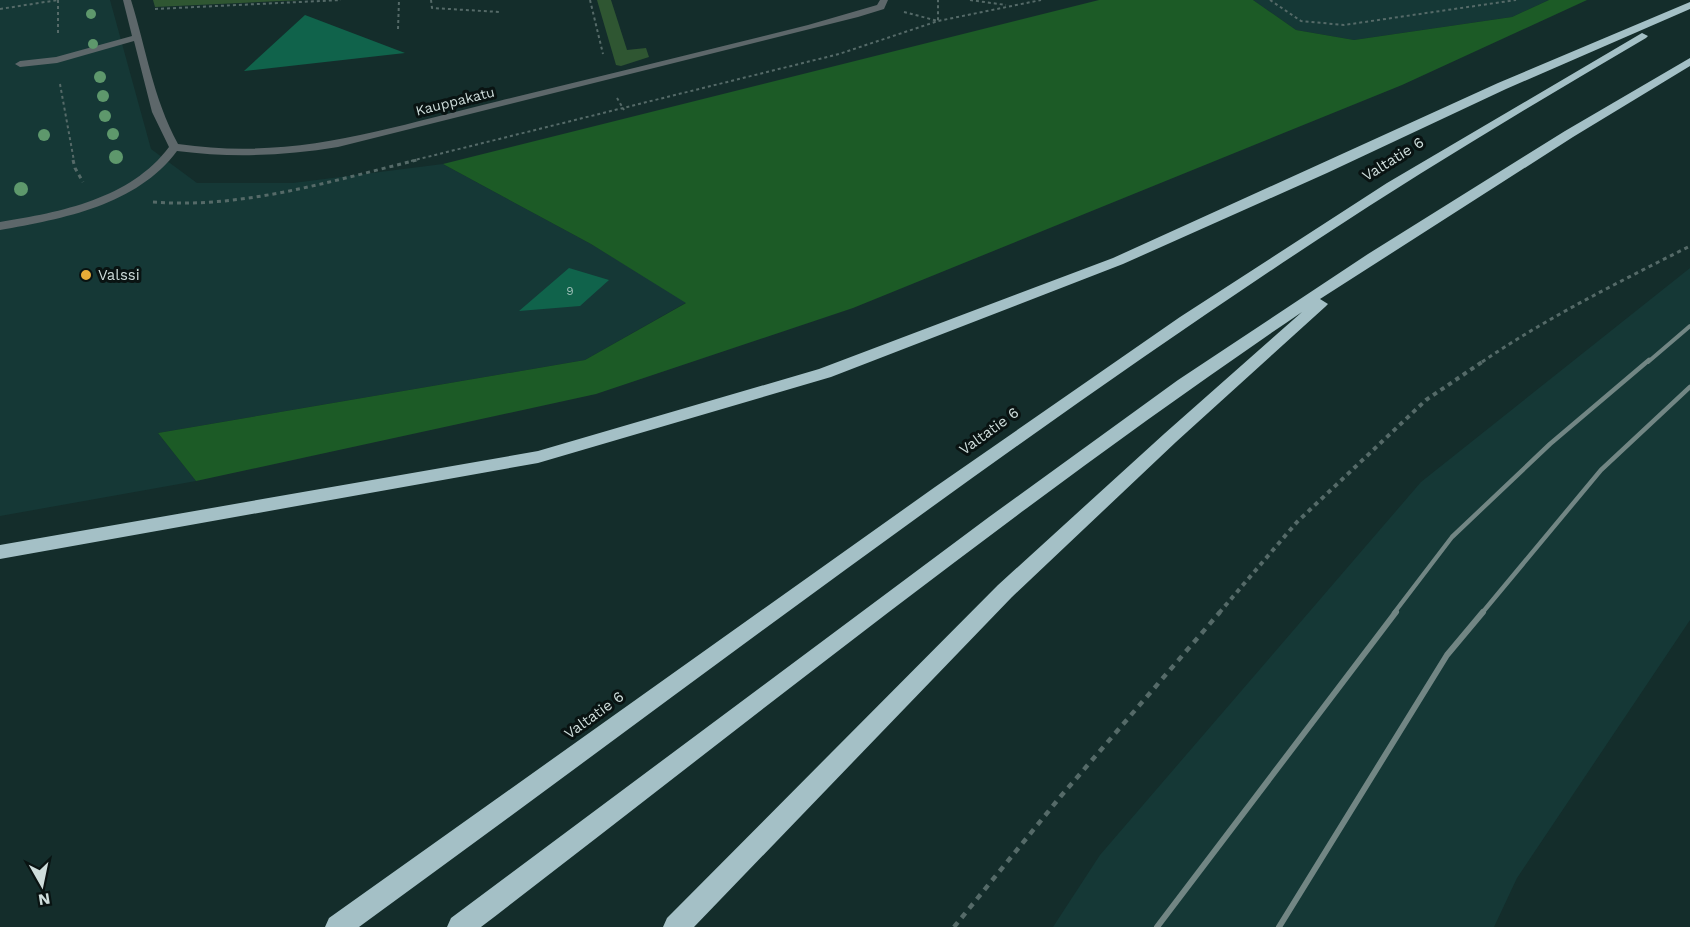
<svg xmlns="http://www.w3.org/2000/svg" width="1690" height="927" viewBox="0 0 1690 927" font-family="'Work Sans',sans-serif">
	<rect width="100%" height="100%" fill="#142d2b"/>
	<path fill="#153836" d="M0 0H110L151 149 197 183H293L443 164 591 244 687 302 585 360 158 433 196 481 0 516Z
		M1253 0H1549L1512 17 1354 40 1296 30Z
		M1690 268V620L1517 878 1494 927H1053L1100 855 1421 482Z"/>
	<path fill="#2f5632" d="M153 0H303L155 7Z
		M597 0H611L627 50 646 48 649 57 621 66 616 65Z"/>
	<path fill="#1c5b26" d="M1099 0H1253L1296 30 1354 40 1512 17 1549 0H1587L1402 85 853 308 596 394 196 481 158 433 585 360 686 303 591 244 443 164Z"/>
	<path fill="#10634b" d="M305 15 405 53 244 71Z
		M569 268 609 280 580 306 519 311Z"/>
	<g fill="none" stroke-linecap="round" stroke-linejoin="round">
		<path stroke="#556a68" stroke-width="2" stroke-dasharray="3 3" stroke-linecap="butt" d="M58 0V35
			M431 0 432 8 500 12
			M590 0 603 54
			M970 0 1006 5
			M1270 0 1301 21 1344 25 1516 0
			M0 9 58 0
			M155 9 341 0
			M904 12 938 21V0
			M398 29 399 0
			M60 84 74 161
			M617 98 624 110
			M411 161 839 54 938 21 1041 0"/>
		<path stroke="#556a68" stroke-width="3" stroke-dasharray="4 4" stroke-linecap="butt" d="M73 160 75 168 83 182
			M153 202C243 209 331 181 417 160
			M1482 362C1548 317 1619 282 1690 246"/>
		<path stroke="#556a68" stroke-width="4" stroke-dasharray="4.5 4.5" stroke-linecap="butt" d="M1219 613 1297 522 1426 400 1485 360"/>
		<path stroke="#556a68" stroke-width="4.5" stroke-dasharray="6 6" stroke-linecap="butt" d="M954 927 1061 796 1220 612"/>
		<path fill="#5d676a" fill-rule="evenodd" d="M123 0H131C146 48 153 98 178 144 296 161 386 128 499 101 602 76 705 51 808 25L877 5 880 0H888L884 9 858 17 338 147C283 156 232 158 177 151 137 205 63 219 0 230V222C61 212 130 199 169 147L152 112 134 41 57 63 20 67 15 64 20 61 56 57 132 36Z"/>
		<path fill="#a4c0c6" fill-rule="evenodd" d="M1690 2V9L1506 89 1327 173 1123 264 831 377 538 463 0 559V545L538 451 819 369 1113 258 1498 83Z
			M1642 33 1648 36 1646 38C1535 103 1425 169 1317 240 989 456 677 696 359 927H325L329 918 935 487 1180 317 1387 183Z
			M1690 58V66L1573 137 1320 299 1328 304 1325 307 1176 442 1012 597 694 927H663L667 918 998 585 1164 434 1302 312C1019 504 752 719 481 927H447L451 918 989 517 1178 380 1368 254 1565 131Z"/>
		<path stroke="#728684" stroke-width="4" d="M1648 362 1690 326"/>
		<path stroke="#728684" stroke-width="4.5" d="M1394 613 1452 537 1550 444 1649 360
			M1482 613 1601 470 1690 387"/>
		<path stroke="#728684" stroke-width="6" d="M1157 927 1396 612
			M1279 927 1447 655 1483 612"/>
	</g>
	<g fill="#5e986c">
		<circle cx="91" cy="14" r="5"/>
		<circle cx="93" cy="44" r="5"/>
		<circle cx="100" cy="77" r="6"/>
		<circle cx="103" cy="96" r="6"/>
		<circle cx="105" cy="116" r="6"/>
		<circle cx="113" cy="134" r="6"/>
		<circle cx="44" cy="135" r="6"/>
		<circle cx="116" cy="157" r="7"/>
		<circle cx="21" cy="189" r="7"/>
	</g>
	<circle fill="#e8ac37" stroke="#091312" stroke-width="2" cx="86" cy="275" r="6"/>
	<g text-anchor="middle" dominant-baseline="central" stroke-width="6" stroke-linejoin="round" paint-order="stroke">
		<g font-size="12" fill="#9ebeb7">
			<text x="570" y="291">9</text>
		</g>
		<g font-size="14" fill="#cedddb" stroke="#091312">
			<text transform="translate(455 101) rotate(-14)">Kauppakatu</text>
		</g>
		<g font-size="15" fill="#cedddb" stroke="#091312">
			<text transform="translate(1393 159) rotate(-32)">Valtatie 6</text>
			<text transform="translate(989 431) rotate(-36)">Valtatie 6</text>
			<text transform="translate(594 715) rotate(-36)">Valtatie 6</text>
		</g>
		<g font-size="15" fill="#cedddb" stroke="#091312" text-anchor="start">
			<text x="98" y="275">Valssi</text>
		</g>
	</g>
	<g transform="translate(42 885) rotate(171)" stroke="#091312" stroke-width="4.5" paint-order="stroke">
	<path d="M0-4.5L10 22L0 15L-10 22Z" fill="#cedddb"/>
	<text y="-9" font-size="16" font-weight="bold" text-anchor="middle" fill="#cedddb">N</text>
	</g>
</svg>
